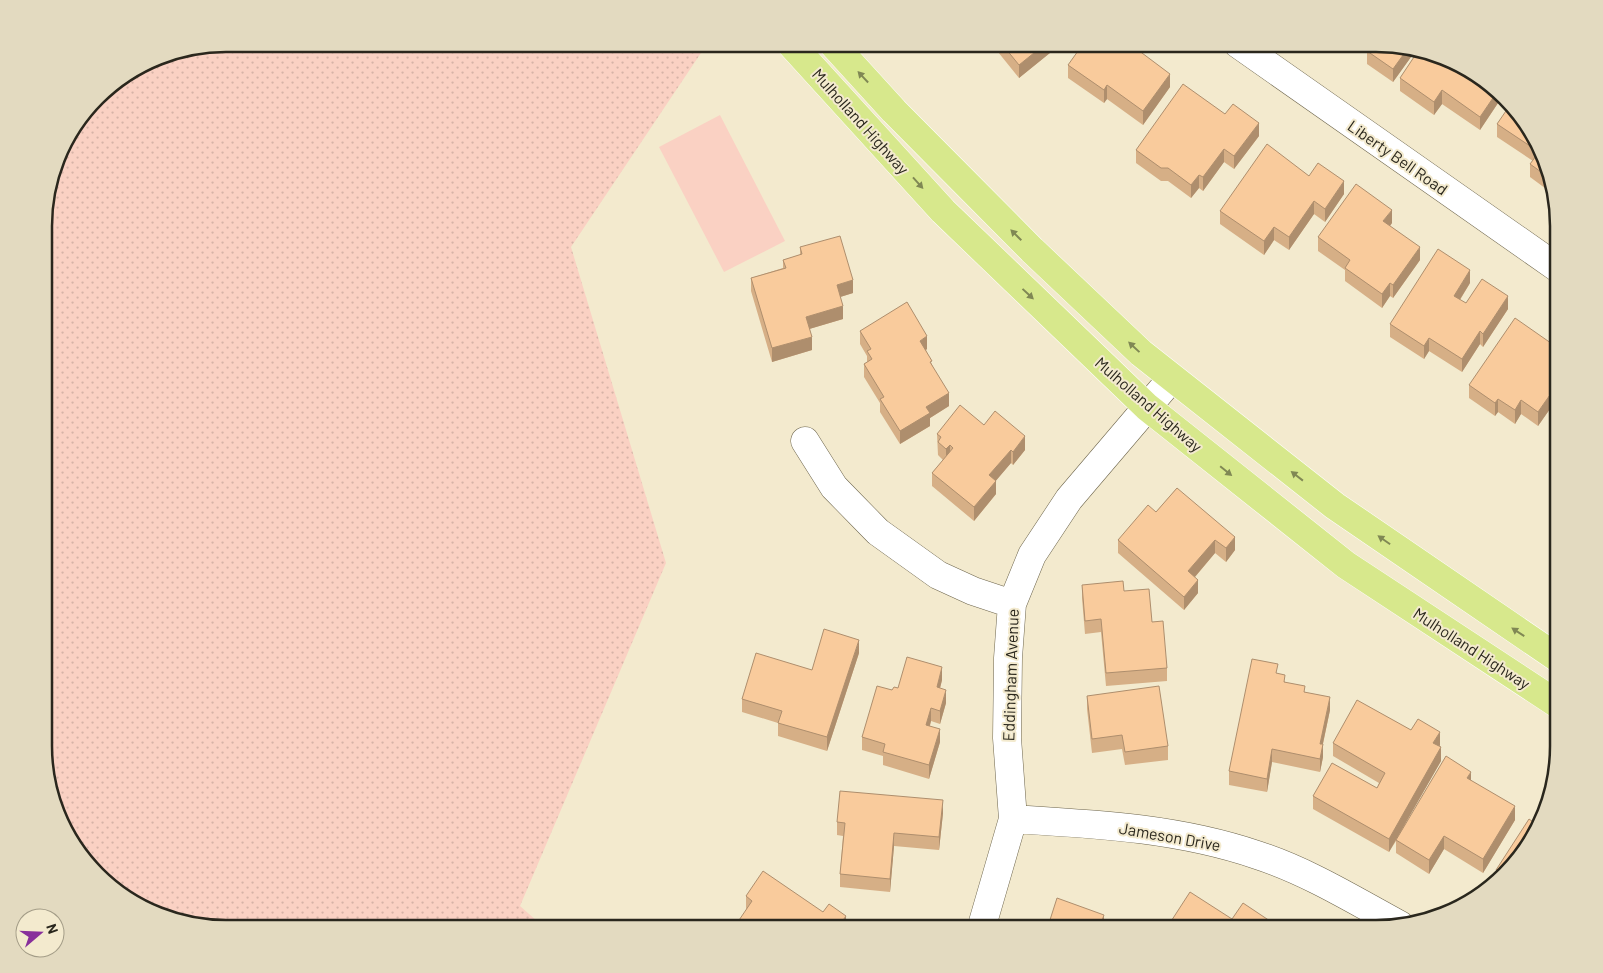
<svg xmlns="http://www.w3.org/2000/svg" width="1603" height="973" viewBox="0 0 1603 973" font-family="Barlow,sans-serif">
	<defs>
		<pattern id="grass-dots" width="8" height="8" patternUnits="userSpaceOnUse" patternTransform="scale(1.25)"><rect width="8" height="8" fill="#fad1c3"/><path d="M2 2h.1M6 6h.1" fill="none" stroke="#d6b3a7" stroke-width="1.8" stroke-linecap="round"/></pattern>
	</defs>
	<rect width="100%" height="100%" fill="#f3eace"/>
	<path fill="url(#grass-dots)" d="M226 44H707L571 247 666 563 520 906 546 929H226L135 905 74 848 45 770V203L63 145 106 89 157 58Z"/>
	<path fill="#fad1c3" d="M720 115 785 241 724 272 659 147Z"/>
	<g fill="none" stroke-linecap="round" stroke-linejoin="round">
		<defs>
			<path id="minor" d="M1238 44 1559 269
				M805 441 834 487 878 532 938 575 973 591 1012 604
				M1013 819C1095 824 1178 828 1257 855 1307 871 1354 900 1400 925
				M981 929 1013 819 1007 738 1008 658 1012 604 1032 555 1069 499 1172 378"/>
			<path id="major" d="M791 44 943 211 1147 407 1346 565 1559 705
				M833 44 894 111 1032 250 1141 353 1335 506 1559 659"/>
		</defs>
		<use href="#minor" stroke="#6d654c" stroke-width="29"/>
		<use href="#major" stroke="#fff" stroke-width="29"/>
		<use href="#minor" stroke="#fff" stroke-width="28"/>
		<use href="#major" stroke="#d7e88c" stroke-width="28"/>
	</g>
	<path fill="#d6af86" d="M998 44H1061L1019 78 998 52Z
		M1141 44V50L1140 52 1170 87 1143 125 1107 99 1104 103 1068 78V65Z
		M1361 44H1377L1411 53V57L1393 82 1367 64V51L1368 49Z
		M1468 68 1500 100 1480 130 1442 104 1434 115 1400 91V78Z
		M1225 114 1259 136 1234 169 1224 162 1203 191 1199 188 1191 198 1168 181H1161L1136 163V150Z
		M1497 124 1535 135 1553 194 1530 177V164L1533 161 1497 137Z
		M1309 176 1344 194 1325 222 1314 214 1289 250 1274 240 1264 255 1220 224V211Z
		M1392 223 1390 226 1420 260 1393 298 1390 296 1382 308 1345 281V270L1318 251V237Z
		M800 247 853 293 840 297 843 319 809 329 812 350 772 362 751 291V278L783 268V260L800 255Z
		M1470 283 1460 300 1466 303 1508 309 1483 347 1480 344 1462 372 1429 351 1424 359 1390 337V324Z
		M860 331 927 349 926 350 949 406 930 418V426L900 444 880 412V403L864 377V364L867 362V356L860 344Z
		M1558 348H1559V396L1538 426 1521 414 1515 424 1498 412 1495 416 1469 398V385Z
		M1559 421V450L1552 445V432Z
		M984 425 1025 450 1013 465 1011 463 996 480V494L974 521 932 486V473L943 460 938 455 937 434Z
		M1177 488 1235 550 1226 562 1215 553 1195 577 1198 593 1184 610 1118 553V540L1156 512Z
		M1082 585 1124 591 1152 622 1167 668V681L1106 686 1101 632 1085 634 1082 598Z
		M859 653 827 751 778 736V723L742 712V699L812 670Z
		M1278 674 1285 682 1305 692 1330 710 1323 744V757L1320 772 1272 762 1267 792 1229 785V771Z
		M942 680 940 688 946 703 940 724 931 721 930 726 940 742 929 779 883 765V756L862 750V737L892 690 898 688Z
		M1087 696 1168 746V760L1125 765 1122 749 1092 753 1087 709Z
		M1411 730 1440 745 1439 747 1441 761 1405 824 1471 780 1515 820 1483 873 1444 849 1429 874 1396 853V841L1389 852 1313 809V796L1377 788 1379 783 1333 756V743Z
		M943 813 939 850 894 846 890 892 840 887V874L843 836 837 835V822Z
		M1535 838 1496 877V870Z
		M746 896 823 912 846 926V929L746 910Z"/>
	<path fill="#ae8e6d" d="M1045 44H1061L1019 78V65Z
		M1136 44H1141V50L1134 60V47Z
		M1406 51 1411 53V57L1393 82V69Z
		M1170 74V87L1143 125V111Z
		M1107 85V99L1104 103V90Z
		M1442 90V104L1434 115V102Z
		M1495 95 1500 100 1480 130V117Z
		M1259 123V136L1234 169V156Z
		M1224 149V162L1203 191V177Z
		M1199 175V188L1191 198V185Z
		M1344 181V194L1325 222V209Z
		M1314 201V214L1289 250V237Z
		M1392 210V223L1383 235V221Z
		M1274 227V240L1264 255V241Z
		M1420 247V260L1393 298V285Z
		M1470 270V283L1454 309V296Z
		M853 280V293L837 298V285Z
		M1390 283V296L1382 308V294Z
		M1508 296V309L1483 347V334Z
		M843 306V319L806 330V317Z
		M1480 331V344L1462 372V359Z
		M927 336V349L920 354V341Z
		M812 337V350L772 362V348Z
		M1429 338V351L1424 359V346Z
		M1559 382V396L1538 426V412Z
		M949 393V406L930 418V426L900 444V431L926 407Z
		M1498 399V412L1495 416V403Z
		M1521 400V414L1515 424V410Z
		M1025 436V450L1013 465V452Z
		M950 445V458L946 462V449Z
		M1011 450V463L989 489V475Z
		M996 481V494L974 521V507Z
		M1235 537V550L1226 562V548Z
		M1215 540V553L1188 585V571Z
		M1198 580V593L1184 610V597Z
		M859 640V653L827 751V737Z
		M942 667V680L937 700V687Z
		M946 690V703L940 724V711Z
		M1330 697V710L1320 757V744Z
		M931 708V721L926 738V725Z
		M940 729V742L929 779V765Z
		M1440 732V745L1433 757V743Z
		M1323 744V757L1320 772V759Z
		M1441 747V761L1389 852V839Z
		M1272 749V762L1267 792V779Z
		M1471 772V785L1467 778Z
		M943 800V813L939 850V837Z
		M1515 806V820L1483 873V859Z
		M894 833V846L890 892V879Z
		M1444 836V849L1429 874V860Z
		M1104 915V929H1099Z
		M846 916V929H841V923Z
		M1270 921V929H1265Z"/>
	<path fill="#f9cb9c" stroke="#ae8e6d" d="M1002 44H1045L1019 65Z
		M1083 44H1136L1134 47 1170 74 1143 111 1107 85 1104 90 1068 65Z
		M1372 44H1377L1406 51 1393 69 1367 51Z
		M1416 54 1468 68 1495 95 1480 117 1442 90 1434 102 1400 78Z
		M1183 84 1225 114 1233 104 1259 123 1234 156 1224 149 1203 177 1199 175 1191 185 1168 168H1161L1136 150Z
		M1508 108 1535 135 1548 177 1530 164 1539 152 1497 124Z
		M1267 144 1309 176 1318 163 1344 181 1325 209 1314 201 1289 237 1274 227 1264 241 1220 211Z
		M1356 184 1392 210 1383 221 1420 247 1393 285 1390 283 1382 294 1345 268 1350 260 1318 237Z
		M840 236 853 280 837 285 843 306 806 317 812 337 772 348 751 278 786 268 783 260 802 254 800 247Z
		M1438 249 1470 270 1454 296 1466 303 1482 279 1508 296 1483 334 1480 331 1462 359 1429 338 1424 346 1390 324Z
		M907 302 927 336 920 341 932 361 930 362 949 393 926 407 930 413 900 431 880 399 884 397 864 364 872 359 867 351 871 349 860 331Z
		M1515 318 1558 348H1559V382L1538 412 1521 400 1515 410 1498 399 1495 403 1469 385Z
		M960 405 984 425 995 411 1025 436 1013 452 1011 450 989 475 996 481 974 507 932 473 953 448 950 445 946 449 938 442 941 437 937 434Z
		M1559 421V437L1552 432Z
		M1177 488 1235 537 1226 548 1215 540 1188 571 1198 580 1184 597 1118 540 1148 505 1156 512Z
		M1123 581 1124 591 1149 589 1152 622 1163 621 1167 668 1106 673 1101 619 1085 621 1082 585Z
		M824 629 859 640 827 737 778 723 782 711 742 699 756 653 812 670Z
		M907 657 942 667 937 687 946 690 940 711 931 708 926 725 940 729 929 765 883 752 885 744 862 737 877 686 892 690 894 687 898 688Z
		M1252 659 1278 664 1276 673 1285 675 1284 682 1305 686 1304 692 1330 697 1320 744H1323L1320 759 1272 749 1267 779 1229 771Z
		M1159 686 1168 746 1125 752 1122 735 1092 739 1087 696Z
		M1357 700 1411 730 1418 719 1440 732 1433 743 1441 747 1389 839 1313 796 1332 763 1377 788 1385 773 1333 743Z
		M1446 756 1471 772 1467 778 1515 806 1483 859 1444 836 1429 860 1396 840Z
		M840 791 943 800 939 837 894 833 890 879 840 874 845 823 837 822Z
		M1529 819 1539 826 1535 838 1500 873 1496 870Z
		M763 871 823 912 829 904 846 916 841 923 846 926 844 929H733L752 901 746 896Z
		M1190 892 1232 919 1243 903 1270 921 1265 929H1166Z
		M1057 898 1104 915 1099 929H1041L1044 921 1049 923Z"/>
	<defs><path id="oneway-solid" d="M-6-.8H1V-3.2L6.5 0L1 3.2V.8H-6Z" transform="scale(1.25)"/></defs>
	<g fill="#808854">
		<use href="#oneway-solid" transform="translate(863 77) rotate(-133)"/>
		<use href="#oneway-solid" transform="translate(918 183) rotate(48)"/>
		<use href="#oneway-solid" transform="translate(1016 235) rotate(-135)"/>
		<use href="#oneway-solid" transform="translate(1028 294) rotate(43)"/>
		<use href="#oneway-solid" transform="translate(1134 347) rotate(-137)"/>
		<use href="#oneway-solid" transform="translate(1226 471) rotate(39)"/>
		<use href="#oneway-solid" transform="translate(1297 476) rotate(-142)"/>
		<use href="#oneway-solid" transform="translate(1384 540) rotate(-145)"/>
		<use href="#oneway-solid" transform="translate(1518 632) rotate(-147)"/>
	</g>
	<g text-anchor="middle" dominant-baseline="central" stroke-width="4" stroke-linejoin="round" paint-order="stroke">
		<g font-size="16" fill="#2a271d" stroke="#f3eace">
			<text transform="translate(861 121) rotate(48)">Mulholland Highway</text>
			<text transform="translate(1398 157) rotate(35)">Liberty Bell Road</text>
			<text transform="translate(1149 404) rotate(41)">Mulholland Highway</text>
			<text transform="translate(1472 648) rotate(33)">Mulholland Highway</text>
			<text transform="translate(1010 675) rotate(-88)">Eddingham Avenue</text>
			<text transform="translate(1170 836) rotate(10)">Jameson Drive</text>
		</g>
	</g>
	<path d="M0 0H1603V973H0ZM226 52H1376A174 174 0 0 1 1550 226V746A174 174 0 0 1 1376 920H226A174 174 0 0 1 52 746V226A174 174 0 0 1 226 52Z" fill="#e3dac0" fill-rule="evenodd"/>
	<path fill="none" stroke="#2a271d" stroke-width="2.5" d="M226 52H1376A174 174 0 0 1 1550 226V746A174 174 0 0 1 1376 920H226A174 174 0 0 1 52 746V226A174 174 0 0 1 226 52Z"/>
	<g transform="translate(40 933) rotate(71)"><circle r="24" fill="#f3eace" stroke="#a39c87"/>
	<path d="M0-4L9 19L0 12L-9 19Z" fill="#882f9b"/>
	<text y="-8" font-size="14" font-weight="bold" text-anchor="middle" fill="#2a271d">N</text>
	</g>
</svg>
